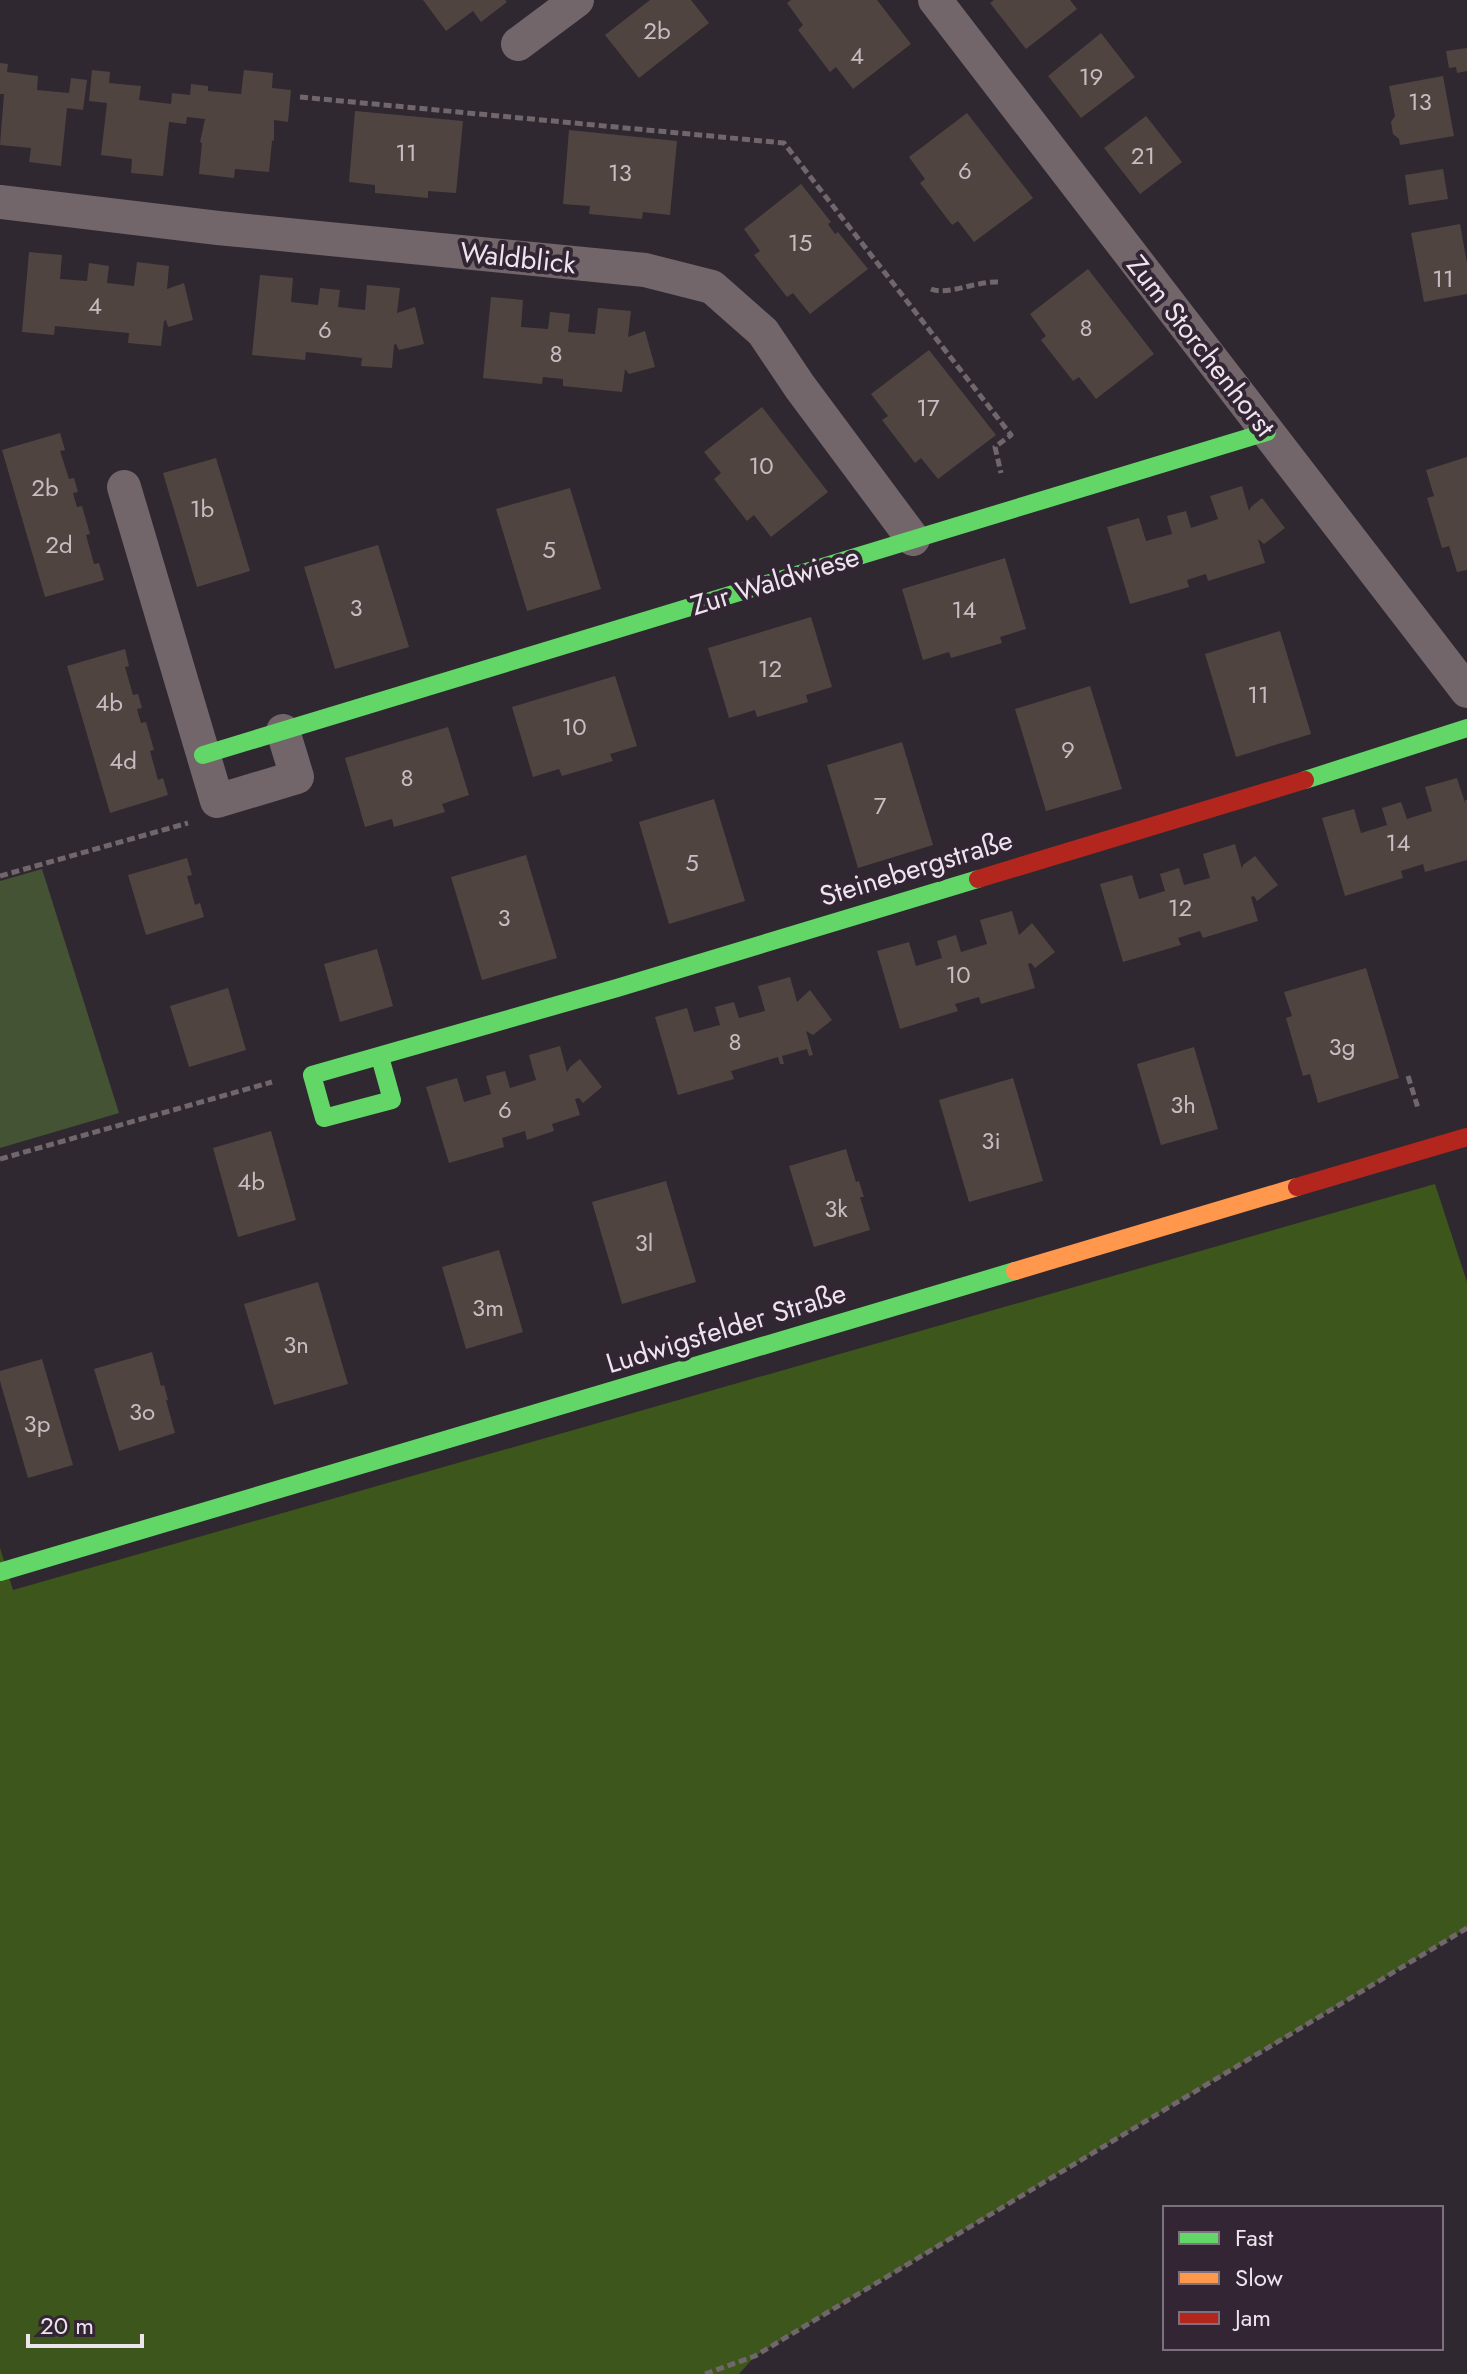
<svg xmlns="http://www.w3.org/2000/svg" width="1467" height="2374" viewBox="0 0 1467 2374" font-family="Jost,sans-serif">
	<rect width="100%" height="100%" fill="#302830"/>
	<path fill="#445334" d="M42 869 119 1113 0 1148V881Z"/>
	<path fill="#3d561b" d="M1435 1184 1467 1282V1928L755 2356 739 2374H0V1548L13 1590Z"/>
	<path fill="#504440" d="M423 0H505L507 2 481 22 473 11 446 31Z
		M650 0H691L709 23 639 78 605 35Z
		M791 0H877L911 44 853 89 836 67 830 72 798 30 803 25 787 3Z
		M994 0H1070L1077 9 1026 49 990 3Z
		M1101 33 1135 77 1081 118 1048 76Z
		M1467 48V71L1457 73 1456 67 1449 68 1446 51Z
		M0 63 8 64 7 72 38 76 37 90 69 93 71 78 87 80 83 110 67 108 61 166 29 162 31 148 0 145 4 94H0Z
		M92 70 110 72 109 83 141 86 139 100 171 104 172 93 190 95 191 84 208 86V91L241 94 244 70 273 73 272 88 291 90 288 122 274 120V140L272 141 269 172 235 169 234 178 199 174 202 143 200 142 205 119 187 117 186 124 169 122 163 176 131 173 132 159 101 155 107 103 89 101Z
		M1443 76 1454 136 1400 145 1399 139 1393 134 1391 122 1395 116 1389 86Z
		M355 111 463 121 456 193 428 191V198L375 193V185L349 182Z
		M967 113 1033 198 974 242 958 221 952 225 920 183 925 179 909 157Z
		M1146 116 1182 162 1140 194 1104 148Z
		M569 130 677 141 670 215 643 212 642 219 589 214 590 206 563 204Z
		M1443 169 1448 199 1409 205 1405 175Z
		M801 184 831 222 828 224 835 234 838 232 868 269 810 314 793 293 787 297 754 255 760 251 744 229Z
		M1460 224 1467 263V294L1424 302 1411 233Z
		M29 252 62 255 60 279 87 281 89 263 109 266 107 283 134 286 137 262 169 266 167 289 184 283 193 320 168 327 166 320 164 321 161 346 128 343 129 333 55 326 54 335 22 332Z
		M1088 269 1154 354 1096 399 1079 377 1073 381 1041 340 1046 336 1030 314Z
		M260 275 293 278 291 302 318 305 320 288 340 290 338 307 365 310 367 285 400 288 397 313 415 307 424 344 399 350 396 344 394 345 392 368 361 366 362 358 306 352 305 360 252 355Z
		M491 297 523 300 521 327 548 329 550 312 570 314 568 332 595 334 598 308 631 311 628 337 645 331 655 367 629 374 625 369 622 392 563 386V379L543 377 542 384 483 378Z
		M929 350 996 435 938 479 921 458 915 463 882 420 888 416 871 394Z
		M762 407 828 492 771 537 754 515 747 521 714 479 721 473 704 452Z
		M60 433 65 450 60 451 69 479 74 478 78 492 73 493 77 507 82 506 90 534 86 535 94 564 99 563 104 580 45 597 2 450Z
		M1467 457V570L1457 572 1449 546 1442 548 1427 498 1434 496 1426 470Z
		M216 458 250 571 197 587 163 473Z
		M1242 486 1249 511 1251 507 1262 498 1285 528 1264 544 1258 539 1265 563 1208 581 1206 574 1187 580 1189 587 1130 604 1107 527 1139 518 1146 541 1172 534 1167 516 1186 511 1191 528 1218 519 1210 496Z
		M570 488 601 589 527 611 496 509Z
		M378 545 409 647 335 669 304 567Z
		M1005 558 1026 629 1000 637 1002 643 951 658 949 652 923 660 902 589Z
		M811 617 832 687 806 695 808 702 757 717 755 710 729 718 708 648Z
		M1280 631 1311 734 1236 757 1205 654Z
		M125 649 129 666 125 667 133 695 138 694 142 708 137 709 141 723 146 722 154 750 150 751 158 780 163 778 168 795 110 813 67 666Z
		M615 676 637 746 610 754 613 761 562 776 559 769 533 777 512 707Z
		M1090 686 1122 789 1046 811 1015 709Z
		M448 727 469 795 442 804 445 812 394 827 392 819 365 827 345 758Z
		M902 742 933 845 858 868 827 765Z
		M1457 778 1465 803V800H1467V860L1425 872 1423 864 1401 871 1403 878 1345 896 1322 818 1354 809 1361 833 1387 825 1382 808 1401 802 1407 819 1432 811 1425 787Z
		M714 799 745 901 669 924 639 822Z
		M1235 844 1242 869 1243 865 1255 856 1278 885 1257 901 1254 896 1251 897 1258 921 1203 938 1200 931 1178 938 1181 945 1123 962 1100 884 1132 875 1139 899 1165 891 1160 874 1179 868 1184 885 1210 878 1203 854Z
		M526 855 557 958 482 980 451 877Z
		M187 858 192 875 187 876 195 905 200 903 204 917 146 935 128 875Z
		M1012 911 1019 935 1032 923 1055 952 1035 968 1031 963 1028 964 1035 988 981 1004 979 997 955 1004 958 1011 900 1029 877 951 909 942 916 966 942 958 937 941 956 935 961 952 987 944 980 920Z
		M377 949 393 1006 340 1022 324 964Z
		M1366 968 1399 1078 1318 1103 1310 1074 1303 1076 1286 1018 1292 1016 1284 992Z
		M790 977 797 1002 810 990 832 1020 813 1035 806 1031 813 1055 809 1056 807 1049 782 1056 784 1064H780L778 1057 731 1071 734 1079 678 1095 655 1017 687 1008 694 1032 720 1025 715 1007 734 1002 739 1018 765 1011 758 986Z
		M228 988 246 1050 189 1067 170 1006Z
		M560 1046 567 1072 570 1067 580 1059 602 1087 583 1103 579 1098 575 1099 580 1115 552 1124 554 1131 527 1140 525 1131 502 1138 504 1147 449 1163 426 1087 457 1078 464 1102 491 1094 486 1076 505 1071 510 1088 536 1080 529 1055Z
		M1194 1047 1218 1129 1161 1145 1137 1064Z
		M1013 1078 1043 1181 969 1202 939 1100Z
		M271 1131 296 1220 238 1237 213 1148Z
		M846 1149 856 1182 859 1181 864 1197H860L870 1230 814 1247 789 1166Z
		M666 1181 696 1282 622 1304 592 1202Z
		M499 1250 523 1332 466 1349 442 1267Z
		M318 1282 348 1384 274 1405 244 1304Z
		M152 1352 161 1386 164 1385 168 1400H166L175 1433 119 1451 94 1369Z
		M42 1359 73 1465 28 1478 0 1381V1371Z"/>
	<g fill="none" stroke-linecap="round" stroke-linejoin="round">
		<path stroke="#70666b" stroke-width="5" stroke-dasharray="8 4" stroke-linecap="butt" d="M300 97 784 143 1011 435 995 447 1001 473
			M931 289C946 296 976 281 998 282
			M0 876 188 823
			M1408 1076 1418 1108
			M0 1159 272 1082
			M705 2374 755 2356 1467 1928"/>
		<path stroke="#72666a" stroke-width="34" d="M935 0 1467 691
			M518 44 577 0
			M0 202 218 228 645 270 712 287 763 332 800 387 913 539
			M124 487 217 801 297 777 283 731"/>
		<path stroke="#63d668" stroke-width="18" d="M203 755 1267 432
			M1305 780 1467 728
			M380 1057 392 1100 324 1118 312 1075 617 988 978 879
			M0 1572 1015 1271"/>
		<path stroke="#ff974d" stroke-width="18" d="M1015 1271 1297 1187"/>
		<path stroke="#b3261e" stroke-width="18" d="M978 879 1305 780
			M1297 1187 1467 1137"/>
	</g>
	<g text-anchor="middle" dominant-baseline="central" stroke-width="8" stroke-linejoin="round" paint-order="stroke">
		<g font-size="24" fill="#c6bcc2">
			<text x="657" y="30">2b</text>
			<text x="857" y="55">4</text>
			<text x="1091" y="76">19</text>
			<text x="1420" y="101">13</text>
			<text x="406" y="152">11</text>
			<text x="1143" y="155">21</text>
			<text x="965" y="170">6</text>
			<text x="620" y="172">13</text>
			<text x="800" y="242">15</text>
			<text x="1443" y="278">11</text>
			<text x="95" y="305">4</text>
			<text x="1086" y="327">8</text>
			<text x="325" y="329">6</text>
			<text x="556" y="353">8</text>
			<text x="928" y="407">17</text>
			<text x="761" y="465">10</text>
			<text x="45" y="487">2b</text>
			<text x="202" y="508">1b</text>
			<text x="59" y="544">2d</text>
			<text x="549" y="549">5</text>
			<text x="356" y="607">3</text>
			<text x="964" y="609">14</text>
			<text x="770" y="668">12</text>
			<text x="1258" y="694">11</text>
			<text x="109" y="702">4b</text>
			<text x="574" y="726">10</text>
			<text x="1068" y="749">9</text>
			<text x="123" y="760">4d</text>
			<text x="407" y="777">8</text>
			<text x="880" y="805">7</text>
			<text x="1398" y="842">14</text>
			<text x="692" y="862">5</text>
			<text x="1180" y="907">12</text>
			<text x="504" y="917">3</text>
			<text x="958" y="974">10</text>
			<text x="735" y="1041">8</text>
			<text x="1342" y="1046">3g</text>
			<text x="1183" y="1104">3h</text>
			<text x="505" y="1109">6</text>
			<text x="991" y="1140">3i</text>
			<text x="251" y="1181">4b</text>
			<text x="836" y="1208">3k</text>
			<text x="644" y="1242">3l</text>
			<text x="488" y="1307">3m</text>
			<text x="296" y="1344">3n</text>
			<text x="142" y="1411">3o</text>
			<text x="37" y="1423">3p</text>
		</g>
		<g font-size="28" fill="#ede4ed" stroke="#332533">
			<text transform="translate(518 258) rotate(6)">Waldblick</text>
			<text transform="translate(1201 346) rotate(52)">Zum Storchenhorst</text>
			<text transform="translate(775 581) rotate(-17)">Zur Waldwiese</text>
			<text transform="translate(916 868) rotate(-17)">Steinebergstraße</text>
			<text transform="translate(726 1328) rotate(-17)">Ludwigsfelder Straße</text>
		</g>
	</g>
	<rect x="1163" y="2206" width="280" height="144" fill="#332533" stroke="#7d717d" stroke-width="2"/>
	<rect x="1179" y="2232" width="40" height="12" fill="#63d668" stroke="#7d717d" stroke-width="2"/>
	<text x="1235" y="2246" font-size="24" fill="#ede4ed">Fast</text>
	<rect x="1179" y="2272" width="40" height="12" fill="#ff974d" stroke="#7d717d" stroke-width="2"/>
	<text x="1235" y="2286" font-size="24" fill="#ede4ed">Slow</text>
	<rect x="1179" y="2312" width="40" height="12" fill="#b3261e" stroke="#7d717d" stroke-width="2"/>
	<text x="1235" y="2326" font-size="24" fill="#ede4ed">Jam</text>
	<path d="M28 2334v12h114v-12" fill="none" stroke="#ede4ed" stroke-width="4"/>
	<text x="40" y="2334" font-size="24" fill="#ede4ed" stroke="#332533" stroke-width="6" paint-order="stroke">20 m</text>
</svg>
